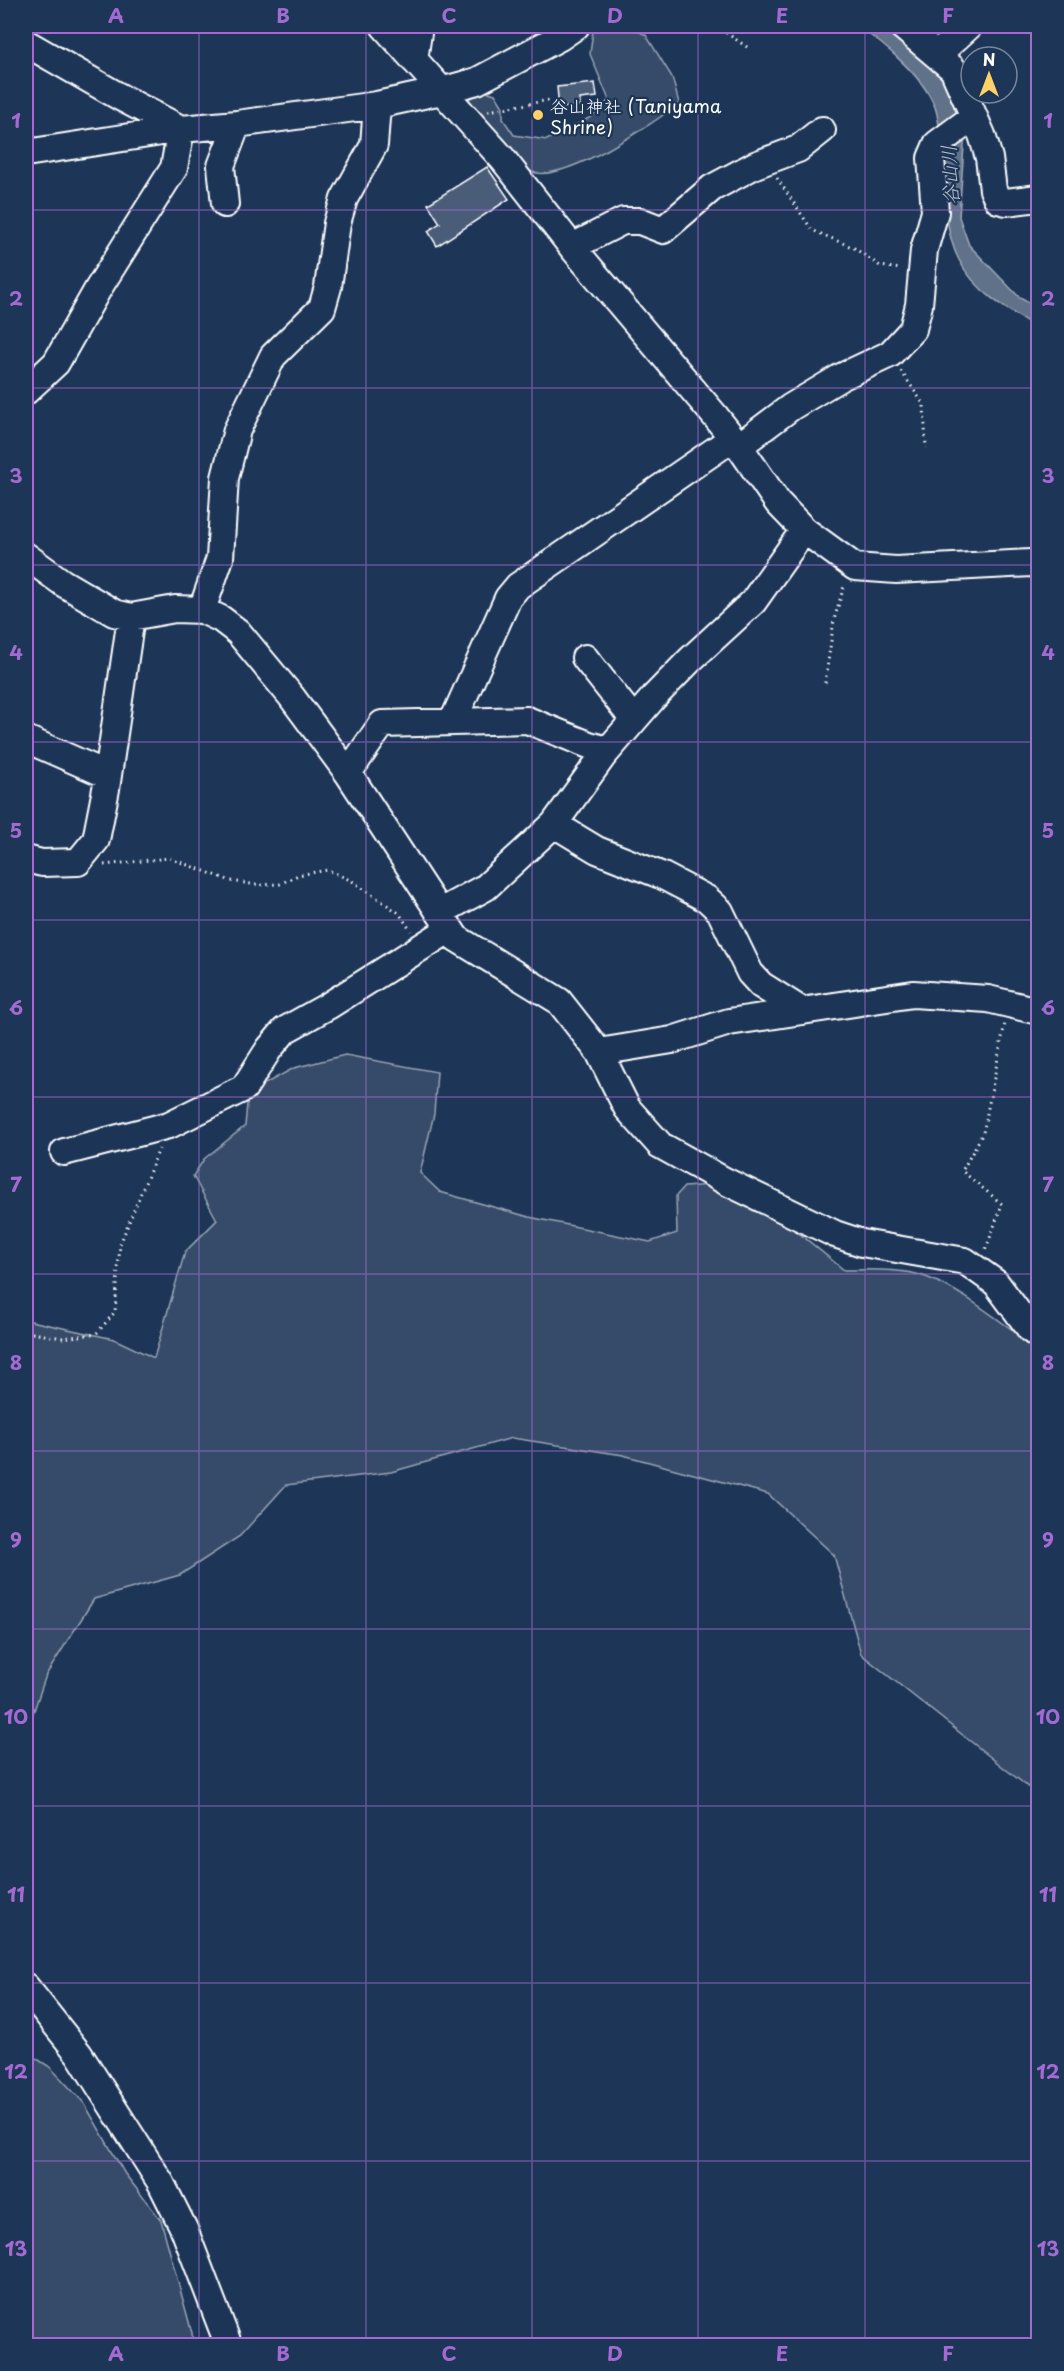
<svg xmlns="http://www.w3.org/2000/svg" width="1064" height="2371" viewBox="0 0 1064 2371" font-family="'Playpen Sans','Klee One',sans-serif">
	<rect width="100%" height="100%" fill="#1d3557"/>
	<filter id="ink" filterUnits="userSpaceOnUse"><feTurbulence type="fractalNoise" baseFrequency=".0167" numOctaves="2"/><feDisplacementMap in="SourceGraphic" scale="12" xChannelSelector="R" yChannelSelector="G"/><feConvolveMatrix kernelMatrix="1 2 1 2 8 2 1 2 1" color-interpolation-filters="sRGB"/></filter>
	<g filter="url(#ink)">
		<path fill="#364b69" stroke="#9aa5b4" stroke-width="1.5" d="M598 26H628L646 35 672 77 679 103C654 124 563 183 532 172 527 170 522 164 518 161 495 142 477 120 458 97L482 90 495 94 503 107V119L514 135 547 140 591 117 609 100 590 54 593 30Z
			M345 1055 437 1072 434 1114 420 1173 440 1192 529 1217 650 1242 677 1233 676 1196 684 1187 711 1185 795 1230 844 1270C869 1270 903 1268 926 1277 968 1293 1002 1324 1038 1348V1795L861 1654 834 1555 768 1494 623 1455 512 1438 391 1472 286 1485 240 1536 180 1575 94 1599 46 1675 26 1734V1320L114 1339 154 1358 185 1252 217 1220 193 1176 204 1159 245 1126 248 1093 294 1068Z
			M26 2052 50 2067 84 2103 125 2174 161 2220 192 2333 193 2345H26Z"/>
		<path fill="#617289" stroke="#a0aab8" stroke-width="1.5" d="M857 26H893L951 83 965 131 959 217 969 245 1020 298 1038 308V328C1009 311 975 292 959 260 945 233 945 196 943 166 941 147 941 125 935 107 923 76 884 44 857 26Z"/>
		<path fill="#4a5d79" stroke="#fff" stroke-width="1.5" d="M595 83 597 97 580 99V106L559 108 557 87Z
			M487 167 509 199 437 246 428 231 440 223 428 204Z"/>
		<g fill="none" stroke-linecap="round" stroke-linejoin="round">
			<defs>
				<path id="minor" d="M384 26 502 158 572 247 716 417 739 446 778 503 804 530 855 567 896 570 1031 563 1038 565
					M902 26 953 69 982 135 989 158 993 190 998 200 1006 202 1038 198
					M26 43 120 97 181 129
					M937 55 969 26
					M414 60 419 26
					M26 153 181 129 237 124 377 105 441 91 477 81 560 37 576 26
					M225 204 221 166 237 124
					M572 247 623 221H640L663 230 712 188 755 165 798 149 822 130
					M26 391 56 363 98 289 174 168 181 129
					M739 446 791 407 841 377 890 354 913 329 919 305 924 250 935 212 931 158 937 144 972 118
					M26 556 63 583 114 613 131 617 175 609 202 610 221 619 238 632 291 696 348 773 456 938 559 1001 599 1052 627 1108 660 1145 725 1181 835 1234 862 1243 965 1261 996 1283 1031 1330 1038 1335
					M202 610 220 558 225 478 237 430 273 356 322 308 328 287 337 223 344 199 374 145 377 105
					M585 658 634 720
					M453 721 508 598 518 586 733 438
					M26 739 108 775
					M348 773 382 724 527 720 589 745 608 750
					M554 824 597 850 663 876 707 899 720 911 750 973 761 985 802 1011
					M26 859 42 863 78 862 96 840 106 789 131 617
					M440 912 486 887 554 824 603 756 654 697 691 659 753 602 804 530
					M599 1052 672 1040 729 1022 913 994 988 999 1038 1011
					M64 1152 169 1125 244 1088 269 1049 285 1030 328 1006 450 929
					M26 1987 79 2054 161 2183 184 2229 229 2346"/>
			</defs>
			<use href="#minor" stroke="#fff" stroke-width="30"/>
			<path stroke="#fff" stroke-width="3" stroke-dasharray="1.5 4.5" stroke-linecap="butt" d="M716 26 750 49
				M488 111 550 100
				M777 178 812 230 854 248 880 266 901 269
				M901 371 924 405 926 448
				M825 683 834 620 844 586
				M104 865 169 858 231 881 258 885 280 884 298 875 328 870 352 881 399 913 411 931
				M986 1249 1002 1204 962 1171 983 1133 1005 1023
				M26 1332 63 1338 96 1334 115 1312 120 1244 159 1149"/>
			<use href="#minor" stroke="#1d3557" stroke-width="26"/>
		</g>
	</g>
	<path fill="none" stroke="#a36bd2" stroke-width="1.5" stroke-opacity="0.55" d="M199 26V2346M366 26V2346M532 26V2346M698 26V2346M865 26V2346M26 210H1038M26 388H1038M26 565H1038M26 742H1038M26 920H1038M26 1097H1038M26 1274H1038M26 1451H1038M26 1629H1038M26 1806H1038M26 1983H1038M26 2161H1038"/>
	<circle fill="#ffd166" stroke="#1d3557" stroke-width="2" cx="538" cy="115" r="6"/>
	<g text-anchor="middle" dominant-baseline="central" stroke-width="4.5" stroke-linejoin="round" paint-order="stroke">
		<g font-size="18" fill="#fff" stroke="#1d3557" text-anchor="start">
			<text x="550" y="105">谷山神社 (Taniyama<tspan x="550" dy="21">Shrine)</tspan></text>
		</g>
		<g font-size="20" font-style="italic" fill="#b8c0ca" stroke="#1d3557">
			<text transform="translate(949 175) rotate(-93)">谷山川</text>
		</g>
	</g>
	<rect width="1064" height="2371" fill="none" stroke="#1d3557" stroke-width="66"/>
	<g transform="translate(989 75)"><circle r="28" fill="#1d3557" stroke="#77869a" stroke-width="1.5"/>
	<path d="M0-4.5L10 22L0 15L-10 22Z" fill="#ffd166"/>
	<text y="-9" font-size="16" font-weight="bold" text-anchor="middle" fill="#ffffff">N</text>
	</g>
	<rect x="33" y="33" width="998" height="2305" fill="none" stroke="#a36bd2" stroke-width="2"/>
	<g font-size="20" text-anchor="middle" font-weight="bold" fill="#a36bd2">
		<text x="116" y="23">A</text>
		<text x="283" y="23">B</text>
		<text x="449" y="23">C</text>
		<text x="615" y="23">D</text>
		<text x="782" y="23">E</text>
		<text x="948" y="23">F</text>
		<text x="16" y="128">1</text>
		<text x="1048" y="128">1</text>
		<text x="16" y="306">2</text>
		<text x="1048" y="306">2</text>
		<text x="16" y="483">3</text>
		<text x="1048" y="483">3</text>
		<text x="16" y="660">4</text>
		<text x="1048" y="660">4</text>
		<text x="16" y="838">5</text>
		<text x="1048" y="838">5</text>
		<text x="16" y="1015">6</text>
		<text x="1048" y="1015">6</text>
		<text x="16" y="1192">7</text>
		<text x="1048" y="1192">7</text>
		<text x="16" y="1370">8</text>
		<text x="1048" y="1370">8</text>
		<text x="16" y="1547">9</text>
		<text x="1048" y="1547">9</text>
		<text x="16" y="1724">10</text>
		<text x="1048" y="1724">10</text>
		<text x="16" y="1902">11</text>
		<text x="1048" y="1902">11</text>
		<text x="16" y="2079">12</text>
		<text x="1048" y="2079">12</text>
		<text x="16" y="2256">13</text>
		<text x="1048" y="2256">13</text>
		<text x="116" y="2361">A</text>
		<text x="283" y="2361">B</text>
		<text x="449" y="2361">C</text>
		<text x="615" y="2361">D</text>
		<text x="782" y="2361">E</text>
		<text x="948" y="2361">F</text>
	</g>
</svg>
